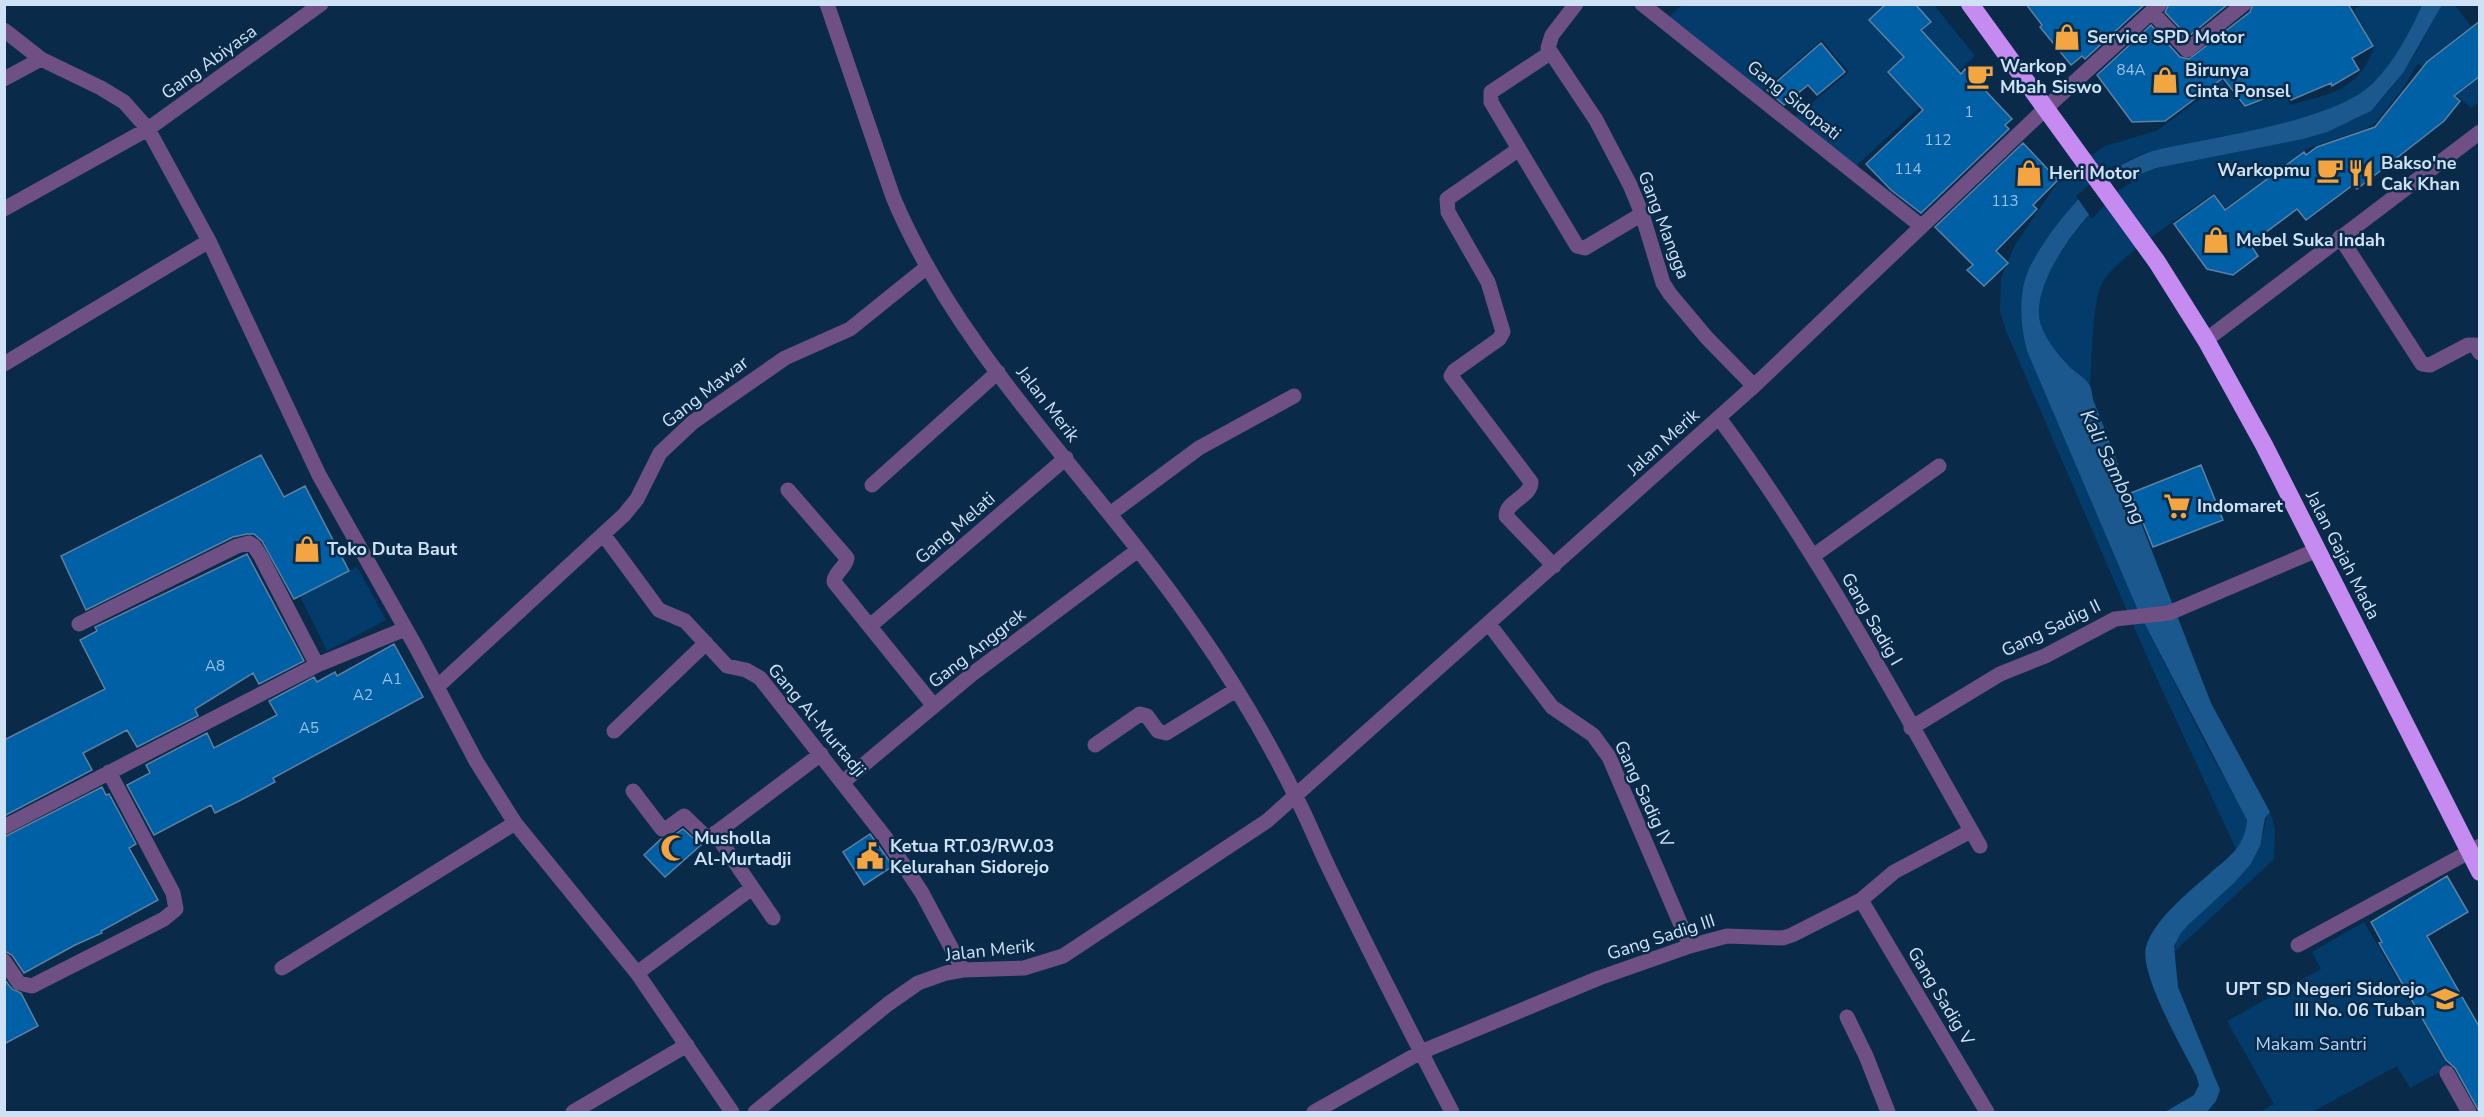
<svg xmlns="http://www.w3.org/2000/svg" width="2484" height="1117" viewBox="0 0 2484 1117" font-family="'Nunito Sans',sans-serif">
	<rect width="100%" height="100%" fill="#092b49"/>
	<path fill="#033c6a" d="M1682 5H1934L1975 56 1855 167 1794 118 1849 72 1822 40 1760 92 1668 18Z
		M2361 5H2422C2408 36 2390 74 2360 93 2323 118 2252 132 2208 140 2185 144 2159 147 2137 156 2121 163 2107 177 2093 188 2071 206 2050 228 2039 255 2022 294 2015 308 2027 351L2139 613 2202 737 2245 815C2249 827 2244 840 2237 851L2148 659 2006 331 2000 311 2001 278 2015 245 2062 176 2105 146 2156 131 2200 99 2195 91 2217 74 2244 108 2285 93 2290 105C2330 94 2360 90 2374 47L2354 10Z
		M2442 5H2455L2479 37V102L2471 108 2418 63 2403 88 2375 123 2365 129 2309 148 2225 208 2214 193C2190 210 2110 262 2101 285 2092 307 2092 359 2090 385 2071 367 2043 344 2038 317 2031 276 2102 192 2137 176 2163 163 2193 161 2221 154 2265 143 2310 131 2354 120 2398 95 2418 47 2442 5Z
		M357 567 386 620 327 651 300 596Z
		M2270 812 2275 828 2274 859 2174 952C2174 928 2215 902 2231 886 2238 879 2260 843 2263 833 2266 825 2264 819 2270 812Z
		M2364 922 2449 1067 2410 1088 2397 1066 2312 1112H2260L2274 1104 2227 1021 2321 969 2312 952Z"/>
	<path fill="#1b588e" d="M2422 5H2442L2403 73 2371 111 2327 132 2303 139 2156 168C2143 173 2131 178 2119 187 2087 210 2024 287 2042 328 2048 343 2061 358 2072 369 2077 373 2085 378 2089 384 2092 388 2092 397 2094 402L2211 703 2270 812 2265 818 2260 846 2250 865 2233 884 2189 924 2181 933 2174 946 2178 987 2220 1090 2216 1101 2207 1112H2165L2194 1095 2199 1085 2196 1075C2183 1050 2139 973 2146 947 2154 918 2194 888 2216 868 2233 854 2245 844 2247 820L2139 613 2027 351C2022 333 2020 315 2022 296 2024 272 2037 253 2050 234 2077 197 2107 167 2152 151 2207 138 2336 122 2374 82 2395 61 2410 32 2422 5Z"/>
	<path fill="#092b49" d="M2117 164 2131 183 2119 190 2092 219 2076 196 2103 173Z"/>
	<path fill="#0060a5" stroke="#5e80a3" stroke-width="1.5" d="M1886 4H1915L1931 22 1921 30 1961 74 1965 69 2012 119 2005 125 2009 129 1921 213 1891 190 1866 164 1923 110 1888 72 1904 57 1869 20Z
		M2026 4H2145L2085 59 2082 56 2071 65 2040 27 2042 25Z
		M2169 4H2228L2188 37 2165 12Z
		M2253 4H2348L2373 46 2352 58 2359 70 2332 86 2331 83 2291 100 2287 90 2245 106 2223 78 2165 121 2132 122 2097 75 2151 25 2180 57 2189 59 2250 12Z
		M2480 21V76L2454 96 2460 101 2444 121 2357 189 2353 185 2306 220 2297 209 2250 244 2258 256 2233 275 2207 269 2174 224 2214 195 2225 210 2304 152 2306 155 2317 147 2375 127 2427 62Z
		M1821 43 1845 72 1817 95 1808 85 1784 105 1767 90Z
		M2023 143 2058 180 2033 205 2037 209 1996 251 2008 263 1984 286 1967 270 1973 265 1935 227Z
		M261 455 284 497 305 486 349 571 294 599 262 541 254 534H247L233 537 86 610 61 556Z
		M2201 465 2223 520 2153 547 2131 493Z
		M247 554 304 661 259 684 253 673 195 709 198 716 137 747 127 730 83 753 92 770 4 816V740L105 689 80 640 97 631 95 627Z
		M394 644 423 697 273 778 275 782 241 800 215 813 211 805 154 835 127 785 150 773 146 765 207 733 214 748 277 715 269 701 314 677 317 682 335 672 337 676Z
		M102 787 106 795 109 794 136 844 129 848 158 900 101 931 102 933 75 945 24 973 12 955 4 951V837Z
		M683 829 701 845 665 877 644 855 661 839 671 837Z
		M870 834 893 866 864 885 843 852Z
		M2447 876 2468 912 2427 936 2480 1028V1113L2455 1068 2446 1060 2379 943 2382 942 2371 922Z
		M4 979 12 989 21 993 38 1026 4 1044Z"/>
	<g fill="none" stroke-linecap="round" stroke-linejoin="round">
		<path stroke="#6e5084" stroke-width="15" d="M827 4 893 197C960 357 1096 483 1194 625 1232 679 1267 738 1296 797 1308 820 1317 843 1328 866 1368 949 1410 1031 1452 1112
			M1576 4 1552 35 1548 48 1596 120 1630 185 1642 214 1663 283 1670 294 1707 338 1754 386
			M1642 4 1921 226
			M2152 12 2187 50 2244 4
			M4 30 41 59 101 88 124 102 148 129 209 241 319 475 416 647 476 761 515 823 637 973 732 1112
			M1550 53 1491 92V102L1577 246 1585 248 1642 214
			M4 79 41 59
			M1519 149 1447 199 1448 212 1488 282 1503 332 1499 339 1454 371 1451 376 1531 482C1531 497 1506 501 1506 516L1554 566
			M4 209 148 129 321 4
			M2340 237 2422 364 2430 365 2468 345H2475L2480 353
			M2206 340 2480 132
			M4 364 209 241
			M1719 418C1819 552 1897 701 1980 846
			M872 485 998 372
			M788 490 847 558C846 568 834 572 834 582L934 706
			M1110 514 1199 448 1294 396
			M603 534 659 610 685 621 727 666 746 670 760 678 885 837 922 893 963 970
			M1813 556 1939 466
			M79 624 237 546 249 543 254 546 261 557 317 665
			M1489 624 1552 707 1593 735 1609 757 1690 946
			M870 626 1066 458
			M437 687 624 515 637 499 660 453 693 422 785 358 850 329 927 267
			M1911 728 2000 674 2045 656 2115 619 2169 613 2317 550
			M614 731 706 643
			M1095 745 1140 714 1147 716 1158 731 1166 733 1236 690
			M843 782 971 675 1138 550
			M633 791 662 829H666L684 816 706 837 709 838 821 754
			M4 827 317 665 405 629
			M715 833 773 918
			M1861 900 1987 1112
			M2298 945 2480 846
			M4 961 19 983 32 986 164 919 176 909 173 893 109 772
			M282 968 515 823
			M637 973 752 888
			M1847 1017 1866 1056 1888 1112
			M2447 1073 2469 1112
			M573 1112 687 1045
			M755 1112 888 1004 918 983 946 973 963 970 1024 968 1063 956 1267 821 1754 386 2046 108 2160 4
			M1314 1112 1421 1052 1599 978 1690 946 1727 936 1783 938 1792 935 1861 900 1894 872 1971 831"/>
		<path stroke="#c68bf1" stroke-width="18" d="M1970 4 2157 262 2206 340 2264 445 2480 872"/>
	</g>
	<defs>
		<symbol id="shop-bare" viewBox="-9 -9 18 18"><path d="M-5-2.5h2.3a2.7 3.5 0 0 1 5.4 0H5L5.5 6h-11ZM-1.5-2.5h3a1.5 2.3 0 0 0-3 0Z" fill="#f2a541" stroke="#092b49" stroke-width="2.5" paint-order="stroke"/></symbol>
		<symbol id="cafe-bare" viewBox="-9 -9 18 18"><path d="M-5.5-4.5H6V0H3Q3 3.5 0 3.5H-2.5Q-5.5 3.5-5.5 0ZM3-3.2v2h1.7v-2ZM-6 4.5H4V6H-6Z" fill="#f2a541" stroke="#092b49" stroke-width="2.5" paint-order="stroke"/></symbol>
		<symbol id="restaurant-bare" viewBox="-9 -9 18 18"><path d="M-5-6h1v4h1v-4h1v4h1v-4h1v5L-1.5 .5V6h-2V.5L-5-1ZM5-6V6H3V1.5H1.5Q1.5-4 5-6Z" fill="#f2a541" stroke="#092b49" stroke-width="2.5" paint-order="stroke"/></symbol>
		<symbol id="supermarket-bare" viewBox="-9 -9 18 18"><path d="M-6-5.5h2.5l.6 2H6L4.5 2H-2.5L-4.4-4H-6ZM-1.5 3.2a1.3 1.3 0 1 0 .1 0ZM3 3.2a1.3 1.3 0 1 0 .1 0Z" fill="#f2a541" stroke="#092b49" stroke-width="2.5" paint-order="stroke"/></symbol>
		<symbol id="mosque-bare" viewBox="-9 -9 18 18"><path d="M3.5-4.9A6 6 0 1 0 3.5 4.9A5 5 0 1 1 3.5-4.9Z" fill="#f2a541" stroke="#092b49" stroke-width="2.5" paint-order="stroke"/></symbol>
		<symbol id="civic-bare" viewBox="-9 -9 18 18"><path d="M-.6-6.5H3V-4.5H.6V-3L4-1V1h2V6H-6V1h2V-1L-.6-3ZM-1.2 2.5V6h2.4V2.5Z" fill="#f2a541" stroke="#092b49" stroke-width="2.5" paint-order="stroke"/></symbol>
		<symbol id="school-bare" viewBox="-9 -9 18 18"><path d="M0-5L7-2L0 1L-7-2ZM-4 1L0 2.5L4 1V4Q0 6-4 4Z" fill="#f2a541" stroke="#092b49" stroke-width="2.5" paint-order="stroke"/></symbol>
	</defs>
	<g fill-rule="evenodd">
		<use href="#shop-bare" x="2048" y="18" width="38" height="38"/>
		<use href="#cafe-bare" x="1961" y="57" width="38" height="38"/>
		<use href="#shop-bare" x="2146" y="61" width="38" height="38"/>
		<use href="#cafe-bare" x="2311" y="151" width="38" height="38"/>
		<use href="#shop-bare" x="2010" y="154" width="38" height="38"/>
		<use href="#restaurant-bare" x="2342" y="154" width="38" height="38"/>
		<use href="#shop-bare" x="2197" y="221" width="38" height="38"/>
		<use href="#supermarket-bare" x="2158" y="487" width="38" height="38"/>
		<use href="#shop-bare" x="288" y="530" width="38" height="38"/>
		<use href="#mosque-bare" x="655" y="829" width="38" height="38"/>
		<use href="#civic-bare" x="851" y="837" width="38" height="38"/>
		<use href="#school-bare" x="2426" y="980" width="38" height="38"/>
	</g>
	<g text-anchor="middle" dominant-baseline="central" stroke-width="5" stroke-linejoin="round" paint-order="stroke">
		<g font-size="15" fill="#9bc1e1">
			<text x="2131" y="70">84A</text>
			<text x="1969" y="112">1</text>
			<text x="1938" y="140">112</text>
			<text x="1908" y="169">114</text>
			<text x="2005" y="201">113</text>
			<text x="215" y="666">A8</text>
			<text x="392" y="679">A1</text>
			<text x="363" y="695">A2</text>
			<text x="309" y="728">A5</text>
		</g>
		<g font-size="18" font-weight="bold" fill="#cfe1f5" stroke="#092b49" text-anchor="start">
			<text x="2087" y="37">Service SPD Motor</text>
			<text x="2000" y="66">Warkop<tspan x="2000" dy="21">Mbah Siswo</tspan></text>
			<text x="2185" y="70">Birunya<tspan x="2185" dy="21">Cinta Ponsel</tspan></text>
			<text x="2381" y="163">Bakso'ne<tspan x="2381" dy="21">Cak Khan</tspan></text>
			<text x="2310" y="170" text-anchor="end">Warkopmu</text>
			<text x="2049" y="173">Heri Motor</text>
			<text x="2236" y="240">Mebel Suka Indah</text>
			<text x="2197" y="506">Indomaret</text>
			<text x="327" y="549">Toko Duta Baut</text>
			<text x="694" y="838">Musholla<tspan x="694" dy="21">Al-Murtadji</tspan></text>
			<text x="890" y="846">Ketua RT.03/RW.03<tspan x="890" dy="21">Kelurahan Sidorejo</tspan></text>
			<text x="2425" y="989" text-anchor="end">UPT SD Negeri Sidorejo<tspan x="2425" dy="21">III No. 06 Tuban</tspan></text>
		</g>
		<g font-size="18" fill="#cfe1f5" stroke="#092b49">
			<text transform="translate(209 62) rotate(-36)">Gang Abiyasa</text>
			<text transform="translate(1794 100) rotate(39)">Gang Sidopati</text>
			<text transform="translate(1664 225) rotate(69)">Gang Mangga</text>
			<text transform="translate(705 392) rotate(-38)">Gang Mawar</text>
			<text transform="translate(1048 404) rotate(52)">Jalan Merik</text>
			<text transform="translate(1663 442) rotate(-42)">Jalan Merik</text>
			<text transform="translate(955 528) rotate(-41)">Gang Melati</text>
			<text transform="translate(2343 555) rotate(63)">Jalan Gajah Mada</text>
			<text transform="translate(1872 619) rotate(60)">Gang Sadig I</text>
			<text transform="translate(2051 628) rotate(-26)">Gang Sadig II</text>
			<text transform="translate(977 648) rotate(-38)">Gang Anggrek</text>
			<text transform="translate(817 720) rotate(50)">Gang Al-Murtadji</text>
			<text transform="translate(1644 794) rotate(65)">Gang Sadig IV</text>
			<text transform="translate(1661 937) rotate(-18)">Gang Sadig III</text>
			<text transform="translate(990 950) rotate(-6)">Jalan Merik</text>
			<text transform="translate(1941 996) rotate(59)">Gang Sadig V</text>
		</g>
		<g font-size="18" fill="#b0d4fa" stroke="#092b49">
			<text x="2311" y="1044">Makam Santri</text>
		</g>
		<g font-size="20" font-style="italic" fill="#cadcef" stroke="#092b49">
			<text transform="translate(2113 467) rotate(64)">Kali Sambong</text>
		</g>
	</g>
	<rect width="2484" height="1117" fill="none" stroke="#cfe1f5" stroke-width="12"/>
</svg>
